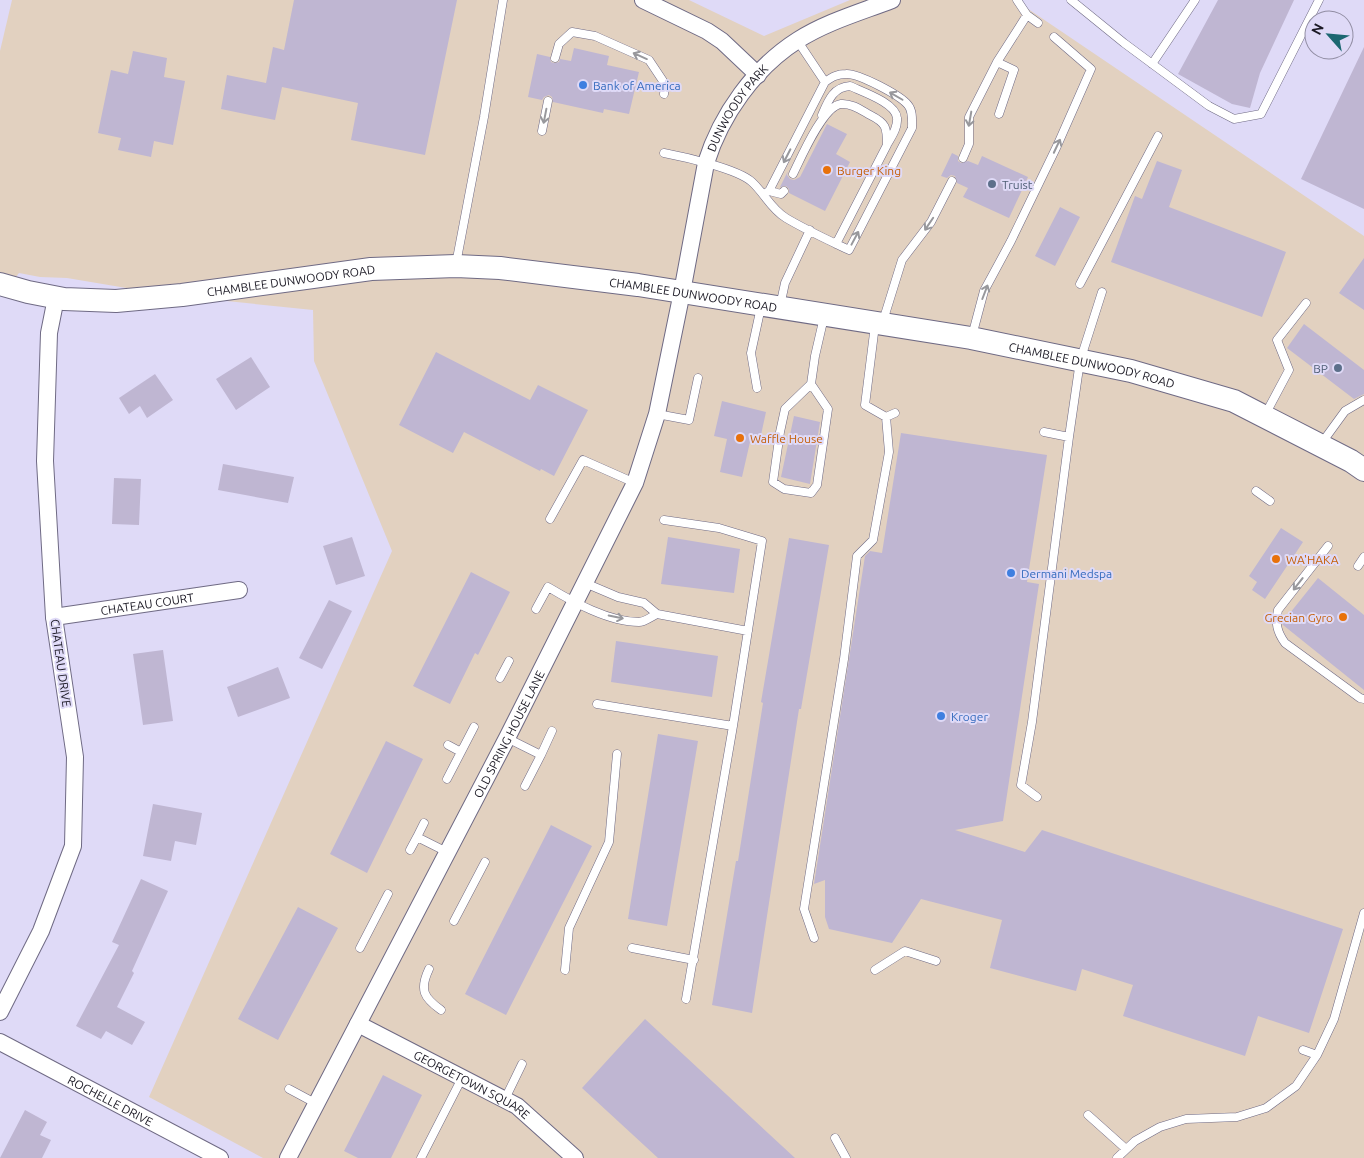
<svg xmlns="http://www.w3.org/2000/svg" width="1364" height="1158" viewBox="0 0 1364 1158" font-family="Ubuntu,sans-serif">
	<rect width="100%" height="100%" fill="#dfdaf7"/>
	<path fill="#e2d1c0" d="M12 0H689L764 36 850 0H1015L1364 236V1158H263L149 1097 392 551 314 361 313 310 168 295 67 278 40 277 19 273 13 281 0 275V51Z"/>
	<path fill="#bfb6d2" d="M294 0H457L425 155 351 140 358 103 282 87 275 120 221 109 227 75 266 83 273 47 284 50Z
		M1218 0H1294L1260 73 1250 108 1232 104 1178 74Z
		M1364 47V209L1301 179Z
		M574 48 609 56 607 65 639 72 629 114 604 109 603 113 553 102 552 97 549 95 544 97 542 100 528 97 537 54 550 57 551 62 554 63 559 62 560 59 571 61Z
		M133 51 167 58 164 77 185 81 173 145 154 141 151 157 118 150 121 138 98 133 111 70 128 74Z
		M827 124 847 134 836 154 850 162 825 211 789 193V189L786 186 780 187 788 171 787 175 790 179 794 180 800 177Z
		M952 153 958 156V161L961 163 968 161 978 165 982 156 1028 177 1009 218 963 197 968 188 957 183 955 176 951 175 947 178 941 176Z
		M1157 161 1182 170 1169 207 1286 252 1262 317 1111 262 1135 196 1142 199Z
		M1060 207 1080 217 1055 266 1035 256Z
		M1364 258V310L1339 293Z
		M1304 324 1364 370V394L1354 399 1287 348Z
		M436 352 530 400 538 385 588 410 554 476 541 469 540 471 464 432 453 453 399 425Z
		M251 357 270 387 236 410 216 379Z
		M155 374 173 400 147 418 140 406 129 414 119 398Z
		M722 401 766 412 759 444 750 442 742 477 720 472 727 439 714 436Z
		M794 416 820 422 810 484 781 477Z
		M901 433 1047 455 1027 582 1039 584 1003 821 955 830 1025 852 1042 830 1343 929 1309 1033 1258 1016 1245 1056 1123 1016 1133 985 1082 969 1076 991 990 968 1002 920 921 899 892 943 829 929 825 917V880L814 884 865 556 870 551 882 553Z
		M223 464 294 477 288 503 218 490Z
		M114 478 141 479 139 525 112 524Z
		M1281 528 1303 542 1265 599 1252 590 1257 582 1249 576Z
		M352 537 365 576 336 585 323 546Z
		M668 537 740 549 734 593 661 584Z
		M789 538 829 545 801 709H799L752 1013 712 1005 736 861H738L763 703 761 702Z
		M471 572 510 592 478 655 475 653 450 704 413 686Z
		M1318 578 1364 615V690L1283 625 1282 623Z
		M329 600 352 611 322 669 299 658Z
		M616 641 718 656 712 697 611 682Z
		M163 650 173 721 143 725 133 654Z
		M278 667 290 698 238 717 227 687Z
		M658 734 698 741 667 926 628 919Z
		M386 741 423 759 367 873 330 854Z
		M153 804 202 813 196 845 175 841 171 861 143 856Z
		M551 825 592 846 506 1015 465 994Z
		M141 879 168 891 132 971 134 973 117 1007 145 1022 132 1045 106 1031 101 1039 76 1026 119 945 112 942Z
		M298 907 338 928 278 1040 238 1019Z
		M645 1019 795 1158H658L582 1088Z
		M383 1075 422 1095 391 1158H358L344 1151Z
		M25 1110 47 1122 40 1135 51 1140 42 1158H0Z"/>
	<g fill="none" stroke-linecap="round" stroke-linejoin="round">
		<defs>
			<path id="lane" d="M1017 0 1027 15 1038 23
				M1071 0 1124 43 1209 106 1234 119 1261 114 1319 0
				M797 40 825 82
				M555 58 559 44 572 32 595 36 649 60 665 84 664 94
				M997 62 1014 70 999 114
				M1152 64 1195 0
				M822 115C828 101 833 87 850 86 863 92 896 103 897 118 898 127 892 136 888 143
				M542 131 548 101
				M664 153C685 157 738 169 752 182 765 194 771 209 786 218 806 230 828 240 849 250L912 128C912 120 913 111 908 105 900 95 858 73 846 74 837 74 832 77 825 82L769 191 764 194
				M963 158 969 144V117L997 62 1027 15
				M793 174C801 158 823 106 841 104 851 103 861 110 870 115 886 123 887 127 887 145L836 244
				M769 191 781 194 784 191
				M456 264 484 117 503 0
				M1080 284 1158 136
				M780 306 785 283 810 230
				M883 321 902 260 931 222 952 181
				M875 325 865 405 886 417 895 413
				M972 336 984 291 1011 241 1057 146 1091 69 1054 37
				M811 384 828 409 817 485 811 493 784 489 773 482 780 432 785 409 811 384 815 356 824 317
				M757 388 751 353 761 307
				M657 414 689 420 698 378
				M1265 415 1289 370 1277 340 1306 303
				M1044 432 1069 437 1080 361 1102 292
				M1321 444 1345 411 1364 400
				M1256 491 1270 501
				M550 519 583 460 635 483
				M664 520 719 528 762 541 733 726 686 999
				M1328 546 1278 610C1275 623 1277 632 1285 643L1360 698 1364 699
				M1358 566 1364 557
				M585 583 618 597 644 603 657 614 748 631
				M536 609 548 587C573 602 609 622 639 622 645 622 652 616 657 614
				M500 678 509 661
				M597 704 733 726
				M507 738 541 755 525 786
				M448 745 461 752
				M541 755 552 731
				M447 779 474 727
				M1037 797 1021 785 1032 722 1069 437
				M424 823 417 837 447 852
				M410 850 417 837
				M454 921 485 862
				M814 938 804 909 844 659 857 556 873 540 889 452 886 417
				M360 948 388 894
				M632 948 694 960
				M429 969C419 990 424 998 441 1010
				M565 970 569 928 609 842 617 754
				M875 970 905 951 936 961
				M1317 1055 1334 1019 1364 913
				M289 1089 317 1104
				M505 1099 522 1064
				M1088 1115 1126 1149
				M835 1138 846 1158
				M421 1158 462 1078
				M1117 1158 1135 1141 1160 1127 1186 1119 1237 1117 1266 1108 1296 1086 1317 1055 1303 1050"/>
			<g id="street">
				<path d="M643 0 707 31 722 41 758 75"/>
				<path id="s1" d="M54 617 239 590"/>
				<path d="M0 1012 41 931 73 846 75 757 54 617 45 461 49 333 56 298"/>
				<path id="s2" d="M358 1024 517 1106 575 1158"/>
				<path id="s3" d="M0 1042 220 1158"/>
				<path id="s4" d="M288 1158 507 738 635 483 657 414 682 292 706 163C721 115 754 68 798 40 826 22 861 12 892 0"/>
			</g>
			<g id="secondary">
				<path id="s5" d="M0 284 28 292 64 299 116 301 182 295 371 269 456 266 500 268 638 285 971 338 1131 371 1234 401 1351 461 1364 470"/>
			</g>
		</defs>
		<use href="#lane" stroke="#6f6a84" stroke-width="9"/>
		<use href="#street" stroke="#6f6a84" stroke-width="18"/>
		<use href="#secondary" stroke="#6f6a84" stroke-width="24"/>
		<use href="#lane" stroke="#fff" stroke-width="8"/>
		<use href="#street" stroke="#fff" stroke-width="16"/>
		<use href="#secondary" stroke="#fff" stroke-width="22"/>
	</g>
	<defs><path id="oneway-shaft" d="M-6 0H5M1.5-3L5.5 0L1.5 3" fill="none" stroke-width="1.6" stroke-linecap="round" stroke-linejoin="round" transform="scale(1.25)"/></defs>
	<g stroke="#98989c">
		<use href="#oneway-shaft" transform="translate(640 56) rotate(-156)"/>
		<use href="#oneway-shaft" transform="translate(896 96) rotate(-150)"/>
		<use href="#oneway-shaft" transform="translate(545 116) rotate(101)"/>
		<use href="#oneway-shaft" transform="translate(970 119) rotate(100)"/>
		<use href="#oneway-shaft" transform="translate(1057 146) rotate(-65)"/>
		<use href="#oneway-shaft" transform="translate(787 156) rotate(117)"/>
		<use href="#oneway-shaft" transform="translate(929 224) rotate(124)"/>
		<use href="#oneway-shaft" transform="translate(855 238) rotate(-62)"/>
		<use href="#oneway-shaft" transform="translate(985 292) rotate(-69)"/>
		<use href="#oneway-shaft" transform="translate(1298 584) rotate(128)"/>
		<use href="#oneway-shaft" transform="translate(616 617) rotate(12)"/>
	</g>
	<g fill="#3f7fe0" stroke="#dfdaf7" stroke-width="2">
		<circle cx="583" cy="85" r="5"/>
		<circle cx="1011" cy="573" r="5"/>
		<circle cx="941" cy="716" r="5"/>
	</g>
	<g fill="#e8710a" stroke="#dfdaf7" stroke-width="2">
		<circle cx="827" cy="170" r="5"/>
		<circle cx="740" cy="438" r="5"/>
		<circle cx="1276" cy="559" r="5"/>
		<circle cx="1343" cy="617" r="5"/>
	</g>
	<g fill="#5c6f8a" stroke="#dfdaf7" stroke-width="2">
		<circle cx="992" cy="184" r="5"/>
		<circle cx="1338" cy="368" r="5"/>
	</g>
	<g text-anchor="middle" dominant-baseline="central" stroke-width="4" stroke-linejoin="round" paint-order="stroke">
		<g font-size="12" fill="#366cbe" stroke="#dfdaf7" text-anchor="start">
			<text x="593" y="85">Bank of America</text>
			<text x="1021" y="573">Dermani Medspa</text>
			<text x="951" y="716">Kroger</text>
		</g>
		<g font-size="12" fill="#1b1924" stroke="#dfdaf7">
			<text stroke="none"><textPath href="#s4" startOffset="1151">DUNWOODY PARK</textPath></text>
			<text stroke="none"><textPath href="#s5" startOffset="294">CHAMBLEE DUNWOODY ROAD</textPath></text>
			<text stroke="none"><textPath href="#s5" startOffset="699">CHAMBLEE DUNWOODY ROAD</textPath></text>
			<text stroke="none"><textPath href="#s5" startOffset="1104">CHAMBLEE DUNWOODY ROAD</textPath></text>
			<text stroke="none"><textPath href="#s1" startOffset="94">CHATEAU COURT</textPath></text>
			<text transform="translate(61 663) rotate(82)">CHATEAU DRIVE</text>
			<text stroke="none"><textPath href="#s4" startOffset="478">OLD SPRING HOUSE LANE</textPath></text>
			<text stroke="none"><textPath href="#s2" startOffset="129">GEORGETOWN SQUARE</textPath></text>
			<text stroke="none"><textPath href="#s3" startOffset="125">ROCHELLE DRIVE</textPath></text>
		</g>
		<g font-size="12" fill="#c56008" stroke="#dfdaf7" text-anchor="start">
			<text x="837" y="170">Burger King</text>
			<text x="750" y="438">Waffle House</text>
			<text x="1286" y="559">WA'HAKA</text>
			<text x="1333" y="617" text-anchor="end">Grecian Gyro</text>
		</g>
		<g font-size="12" fill="#4e5e75" stroke="#dfdaf7" text-anchor="start">
			<text x="1002" y="184">Truist</text>
			<text x="1328" y="368" text-anchor="end">BP</text>
		</g>
	</g>
	<g transform="translate(1329 35) rotate(297)"><circle r="24" fill="#dfdaf7" stroke="#918da3"/>
	<path d="M0-4L9 19L0 12L-9 19Z" fill="#1c6771"/>
	<text y="-8" font-size="14" font-weight="bold" text-anchor="middle" fill="#1b1924">N</text>
	</g>
</svg>
